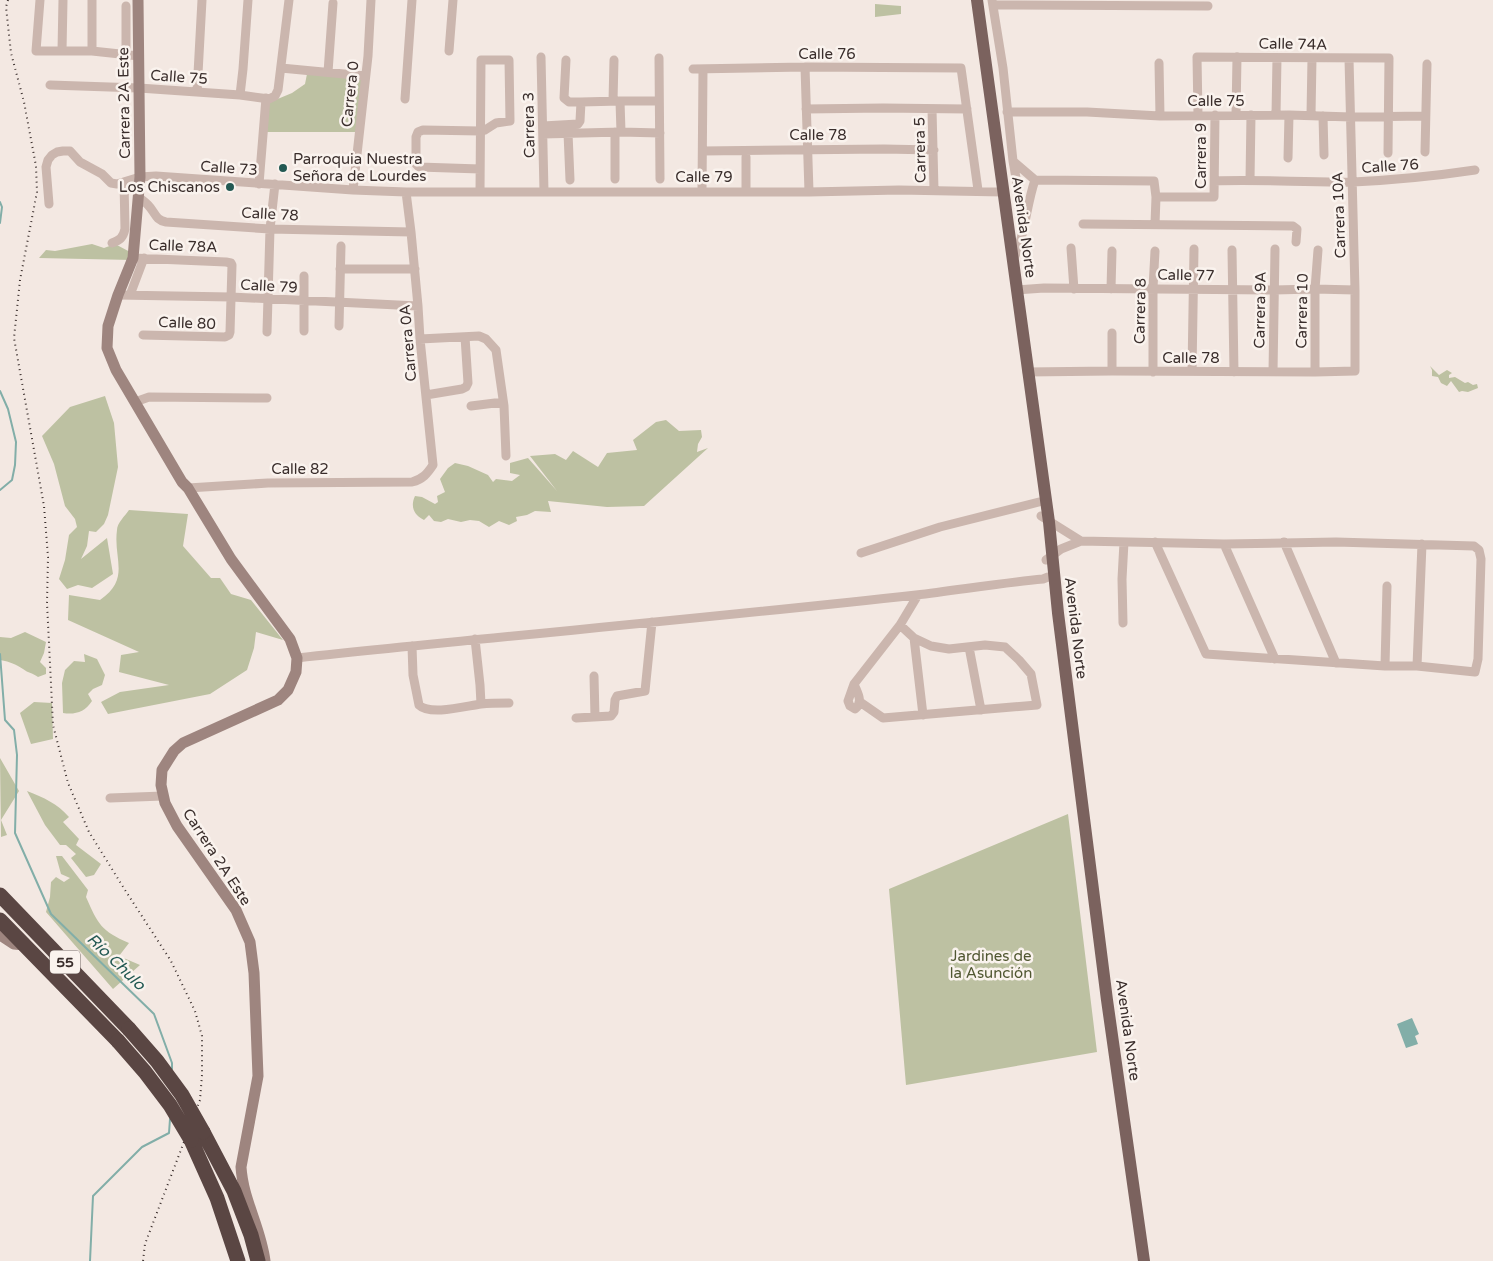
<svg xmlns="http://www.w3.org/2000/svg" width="1493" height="1261" viewBox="0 0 1493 1261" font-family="'Varela Round',sans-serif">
	<rect width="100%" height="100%" fill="#f3e8e2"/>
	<path fill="#bdc1a2" d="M875 4 901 6V14L875 17Z
		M307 74 362 79 358 132H267L268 103 292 93 305 84Z
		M92 244 104 248 115 244 132 253V260L39 258 46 250 55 251Z
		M1430 366 1439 375 1447 370 1452 373 1449 375V378L1455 377 1465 383 1468 382 1473 385 1477 384 1478 388 1468 392 1462 391 1459 392 1451 381 1447 386 1441 383 1438 377 1432 376V370Z
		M105 396 114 423 118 467 108 515 104 524 96 532 89 531 87 546 81 559 107 538 113 574 92 588 78 585 67 589 59 579 65 560 69 535 77 527 75 519 65 506 54 464 42 436 70 407Z
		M666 420 679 431 701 430 702 437 698 444 697 452 708 448 644 506 607 507 548 501 551 512 535 511 527 515 516 517 517 521 509 525 499 521 489 527 479 521 470 520 461 522 448 519 441 522 434 521 429 515 424 520C414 515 410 507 415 496L422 497 435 504 438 502 437 496 445 492 440 479 448 468 455 463 468 466 488 475 493 482 496 479 512 481 520 475 510 473V463L528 458 557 491 530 456 555 454 566 460 573 451 598 467 607 453 637 450 633 440 656 422Z
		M129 510 188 514 183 546 211 578H220L231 594 251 600 283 640 256 632 254 648 247 670 210 694 108 714 101 702 120 692 169 685 119 672 121 655 139 652 68 620 69 595 100 600C131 579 113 559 117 530 117 523 125 516 129 510Z
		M25 632 46 642 44 653 40 662 46 668V674L38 677C33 673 28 673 23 669 15 664 11 662 0 660V637L11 638Z
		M84 654 97 659 105 675 102 685 93 689 88 694 92 701C85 712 75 715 63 713L62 683 65 670 74 661 85 662Z
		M34 702 52 703 53 739 31 744 20 713Z
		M0 758 19 791 1 820 7 835 1 837Z
		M27 791C44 798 57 803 69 817L63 822 79 839 76 845 101 864 94 875 86 877 71 858 76 854 66 845H60L45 825Z
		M1068 814 1097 1052 906 1085 889 889Z
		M56 856H62L88 890 86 897C98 924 101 931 129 943L119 956 140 965 113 989 46 912 50 897 51 882 56 877 64 882 70 878 61 874Z"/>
	<path fill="#82aea8" d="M1412 1018 1419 1034 1415 1036 1418 1044 1406 1048 1397 1024Z"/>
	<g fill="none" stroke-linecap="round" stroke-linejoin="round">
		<path stroke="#82aea8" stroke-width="2" d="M0 202 2 207 0 223
			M0 391 8 409 16 442 15 465 12 480 0 490
			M0 654 5 720 14 730 17 755 15 833 51 914 154 1014 172 1063V1069
			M90 1261 93 1196 142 1147 169 1133 170 1119"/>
		<path stroke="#cbb6ae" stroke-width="9" d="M40 0 36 51H92L139 56
			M92 0V51
			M992 0 1003 68 1013 161 1024 223
			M993 5 1208 6
			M62 51 63 0
			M449 51 453 0
			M126 56V6
			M541 57 544 192
			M659 58 660 179
			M566 60 564 98 569 102H581
			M1159 63 1160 116
			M805 67 809 192
			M281 68 365 76
			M693 69 805 67 961 68 978 190
			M328 72 333 3
			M50 85 139 88 240 95 269 99 275 96 278 90 289 0
			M197 92 202 0
			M240 95 243 69 248 0
			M405 99 412 0
			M613 101 614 60
			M620 101H659
			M806 109 883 108 967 109
			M932 109 934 190
			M1007 112H1087L1160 116 1289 115 1351 117 1425 116
			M1198 115 1197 57 1389 58 1388 153
			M1236 115 1237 57
			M1276 115 1277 58
			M1311 115 1312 58
			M1323 116 1324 155
			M543 126 578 124 580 121 581 102 620 101 621 132 543 134
			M621 132 660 133
			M568 133 570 180
			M703 151 884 149 934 150
			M1425 152 1427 64
			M746 157V191
			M1288 158 1289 115
			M1013 161 1035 180 1154 181 1156 197 1155 224
			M480 169 419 167 416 164V137L418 132 423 130 480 131 485 130 496 123 510 121 509 60H481L480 192
			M615 179V132
			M1250 180 1251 115
			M1215 181C1261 179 1307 183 1353 182 1394 180 1435 176 1475 170
			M259 184 266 98
			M353 190 368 56 371 0
			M702 191 703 69
			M138 197C142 199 145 202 148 205 155 212 155 220 166 222L270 229 411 232
			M1156 197H1214L1215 115
			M49 204 46 167 48 160 52 155 57 152 63 151H70L80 162 102 174 111 183 117 184 140 177 156 176 353 190 406 192H809L899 190 1003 192
			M1083 224 1293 226 1297 229 1296 242
			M112 243C120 240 123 238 125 229L124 182
			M1071 248 1074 289
			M1232 250 1234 372
			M133 258 226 262 231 263 232 265 230 332 229 335 225 337 143 335
			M1013 260C1025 237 1026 206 1035 180
			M340 269H415
			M1111 289 1112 251
			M1016 290 1044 288 1274 290 1315 289 1355 290
			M118 295 231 297 418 306
			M130 295 144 258
			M339 326 341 246
			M304 331V276
			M267 332 270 229 275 184
			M1112 333V371
			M420 339 479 336 486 339 496 350 504 406 506 456
			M1192 371 1194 249
			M1027 372 1112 371 1315 372 1355 371V290L1349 59
			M1153 372V288L1155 251
			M1273 372 1275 249
			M1315 372V289L1318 250
			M426 395 462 389 466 387 468 383 465 337
			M135 402 149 397 267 398
			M471 406 503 402
			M188 488 268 483 412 482C423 479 427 474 433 465L420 339 418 306 411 232 406 192
			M1041 516 1081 541
			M1284 542 1336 663
			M1224 544 1275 659
			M861 553 940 527 1039 502
			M1046 560 1061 549 1081 541 1224 544 1336 542 1474 546 1479 550 1481 559 1478 659 1475 672 1417 666H1385L1206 654 1155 542
			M1123 623 1122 579 1124 542
			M914 638 923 715
			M475 639 480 685 481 704
			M412 646 413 675 419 705C430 716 466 706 481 704 490 703 500 703 509 703
			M969 647 981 710
			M297 658C503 636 710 618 916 595 958 590 1001 583 1043 579L1048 577
			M1385 666 1387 586
			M1417 666 1422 544
			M594 676 595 717
			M854 684C857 692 864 702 855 709L850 706 848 701 854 684 900 625 918 595
			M860 702 883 718 1037 705 1031 674 1019 660 1005 647 985 645 949 649 931 646 914 638 900 625
			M576 718 611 716 614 712 615 700 617 696 645 691 652 622
			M110 798 163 796"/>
		<path stroke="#9e857f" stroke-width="11" d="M138 0 140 177 133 258 118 295 108 326 107 348 116 370 182 482 188 488 231 559 290 639 297 658 296 672 288 690 278 700 183 743 174 751 162 770 161 785 165 803 177 826 236 910 250 942 254 973 258 1076 241 1167C243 1200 261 1228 265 1261
			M0 935 14 944 24 945"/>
		<path stroke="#7b625e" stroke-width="12" d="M977 0 1049 522 1058 613 1107 1000 1144 1261"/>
		<path stroke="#5a4643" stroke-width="15" d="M0 895 129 1029
			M0 920 118 1041
			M203 1132 234 1191 251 1235 258 1261
			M191 1140 217 1198 238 1261"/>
		<path stroke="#3a2e2c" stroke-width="2" stroke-dasharray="1 4" stroke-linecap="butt" d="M8 0 6 7 11 53 24 102 36 166 37 192 20 280 14 338 44 506 48 557 47 603 53 725 68 783 89 832 125 890 171 961 195 1011 202 1036V1075L200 1100 145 1244 143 1261"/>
		<path stroke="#5a4643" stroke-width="15" d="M129 1029 157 1061 182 1095 203 1132
			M118 1041 145 1072 170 1105 191 1140"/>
	</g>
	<g fill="#235953" stroke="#faf3ee" stroke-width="2">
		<circle cx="283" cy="168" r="5"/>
		<circle cx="230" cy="187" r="5"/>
	</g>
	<g text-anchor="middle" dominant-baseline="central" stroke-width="5" stroke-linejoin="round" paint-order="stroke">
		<rect fill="#faf3ee" stroke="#746966" stroke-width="1" x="50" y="950.5" width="30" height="23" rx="4"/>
		<g font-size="14" font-weight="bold" fill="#3a2e2c">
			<text x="65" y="962">55</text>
		</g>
		<g font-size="15" fill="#3a2e2c" stroke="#faf3ee">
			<text transform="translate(1293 44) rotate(1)">Calle 74A</text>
			<text x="827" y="54">Calle 76</text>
			<text transform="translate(179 77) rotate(4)">Calle 75</text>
			<text transform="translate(350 94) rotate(-84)">Carrera 0</text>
			<text x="1216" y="101">Calle 75</text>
			<text transform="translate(124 103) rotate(-91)">Carrera 2A Este</text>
			<text transform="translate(529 125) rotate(-91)">Carrera 3</text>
			<text x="818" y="135">Calle 78</text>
			<text transform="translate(920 150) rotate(-91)">Carrera 5</text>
			<text transform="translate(1201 156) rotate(-90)">Carrera 9</text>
			<text transform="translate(1390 166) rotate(-4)">Calle 76</text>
			<text transform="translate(229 168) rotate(4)">Calle 73</text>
			<text x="704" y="177">Calle 79</text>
			<text transform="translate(270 214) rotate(3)">Calle 78</text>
			<text transform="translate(1339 215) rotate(-92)">Carrera 10A</text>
			<text transform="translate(1024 227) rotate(82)">Avenida Norte</text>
			<text transform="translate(183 246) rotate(2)">Calle 78A</text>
			<text transform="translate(1186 275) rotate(1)">Calle 77</text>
			<text transform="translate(269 286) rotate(3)">Calle 79</text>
			<text transform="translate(1260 310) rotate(-89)">Carrera 9A</text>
			<text transform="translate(1140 311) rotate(-89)">Carrera 8</text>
			<text transform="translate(1302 311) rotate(-89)">Carrera 10</text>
			<text transform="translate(187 323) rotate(2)">Calle 80</text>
			<text transform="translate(408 343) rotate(-95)">Carrera 0A</text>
			<text x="1191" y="358">Calle 78</text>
			<text x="300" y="469">Calle 82</text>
			<text transform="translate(1076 628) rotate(83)">Avenida Norte</text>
			<text transform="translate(217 857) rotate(57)">Carrera 2A Este</text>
			<text transform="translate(1128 1030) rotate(82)">Avenida Norte</text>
		</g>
		<g font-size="15" fill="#3a2e2c" stroke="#faf3ee" text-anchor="start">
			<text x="293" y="159">Parroquia Nuestra<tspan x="293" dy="17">Señora de Lourdes</tspan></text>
			<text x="220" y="187" text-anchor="end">Los Chiscanos</text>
		</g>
		<g font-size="15" fill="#505731" stroke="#faf3ee">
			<text x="991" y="956">Jardines de<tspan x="991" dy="17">la Asunción</tspan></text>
		</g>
		<g font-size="16" font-style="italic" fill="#235953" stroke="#faf3ee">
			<text transform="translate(116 962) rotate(44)">Río Chulo</text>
		</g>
	</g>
</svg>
